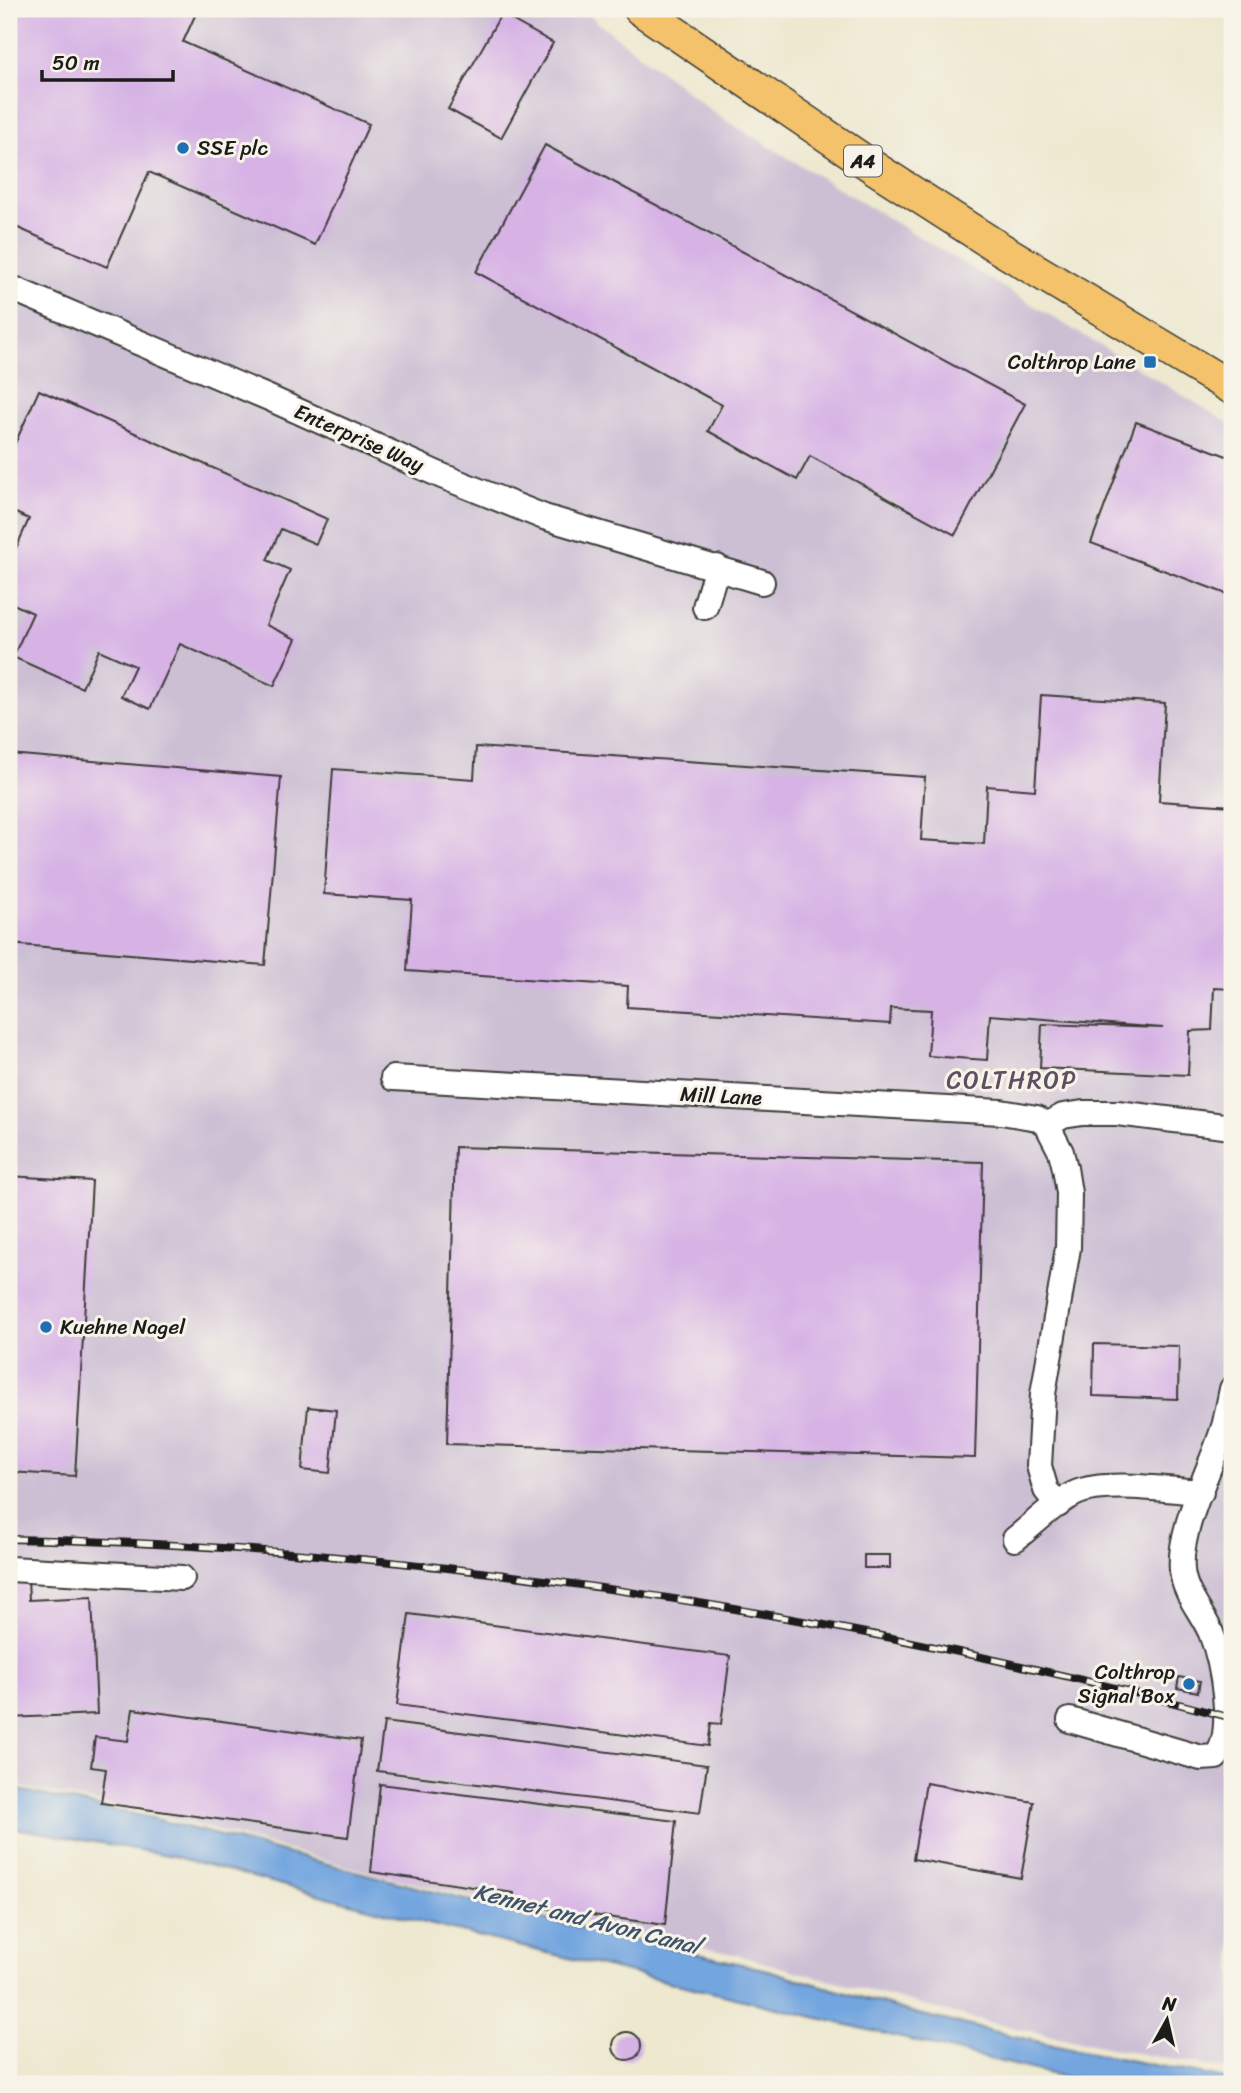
<svg xmlns="http://www.w3.org/2000/svg" width="1241" height="2093" viewBox="0 0 1241 2093" font-family="Sriracha,sans-serif">
	<rect width="100%" height="100%" fill="#f7f3e8"/>
	<filter id="ink" filterUnits="userSpaceOnUse"><feTurbulence type="fractalNoise" baseFrequency=".0143" numOctaves="2"/><feDisplacementMap in="SourceGraphic" scale="14" xChannelSelector="R" yChannelSelector="G"/><feConvolveMatrix kernelMatrix="1 2 1 2 8 2 1 2 1" color-interpolation-filters="sRGB"/></filter>
	<filter id="wash" filterUnits="userSpaceOnUse"><feTurbulence type="fractalNoise" baseFrequency=".00686" numOctaves="4" result="noise"/><feDisplacementMap in="SourceGraphic" scale="28" xChannelSelector="R" yChannelSelector="G"/><feGaussianBlur stdDeviation="1.57" result="paint"/><feColorMatrix in="noise" values="0 0 0 0 0 0 0 0 0 0 0 0 0 0 0 0 0 1.4 0 .05"/><feComposite in="paint" operator="in"/></filter>
	<g filter="url(#wash)">
		<rect width="100%" height="100%" fill="#ede8cf"/>
		<path fill="#ccbfd4" d="M9 9H581L717 115 1232 425V2070L1119 2050 969 2018 733 1954 503 1905 377 1874 160 1815 9 1785Z"/>
		<path fill="#73a5df" stroke="#48607e" stroke-width="2" d="M9 1788 152 1818 496 1908 768 1970 918 2014 1066 2048 1232 2080V2084H1093L448 1929 173 1856 9 1827Z"/>
		<g id="blocks">
			<path fill="#d6b2e5" d="M9 9H198L183 42 369 124 315 245 149 172 107 267 9 224Z
				M501 14 553 43 501 138 448 109Z
				M545 145 1025 404 955 535 810 456 797 480 708 431 722 405 476 272Z
				M39 390 327 519 316 544 281 529 267 560 290 570 266 625 296 639 274 686 180 644 150 709 121 696 135 666 99 650 82 688 13 657 33 613 9 602V564L29 519 9 510V457Z
				M1136 422 1232 458V596L1091 543Z
				M1041 695 1165 703 1159 801 1232 806V989L1214 988 1212 1030 1190 1031 1188 1075 1040 1068 1042 1024 1163 1028 990 1015 987 1060 928 1056 931 1010 891 1008 890 1024 627 1007 628 986 407 971 412 900 324 894 333 769 474 779 476 747 925 777 921 840 984 844 987 786 1035 790Z
				M9 754 281 777 265 965 9 944Z
				M455 1147 983 1162 975 1458 447 1444Z
				M9 1176 92 1181 75 1476 9 1472Z
				M1094 1344 1179 1346 1178 1399 1093 1396Z
				M308 1407 336 1410 330 1473 302 1470Z
				M864 1555H890V1568H864Z
				M28 1577 29 1600 92 1597 97 1714 9 1718V1578Z
				M409 1614 730 1656 721 1724 711 1723 708 1746 397 1705Z
				M1179 1677 1200 1681 1198 1692 1177 1688Z
				M133 1709 361 1740 348 1837 101 1803 106 1769 91 1767 95 1737 128 1741Z
				M384 1722 707 1765 700 1813 377 1771Z
				M926 1783 1034 1802 1021 1878 913 1859Z
				M380 1784 676 1821 665 1925 513 1904 514 1893 371 1872Z
				M613 2046a14 14 0 1 1 28 0a14 14 0 1 1-28 0Z"/>
		</g>
	</g>
	<g filter="url(#ink)">
		<use href="#blocks" fill-opacity="0" stroke="#3b3b37" stroke-width="2"/>
		<g fill="none" stroke-linecap="round" stroke-linejoin="round">
			<defs>
				<path id="minor" d="M9 287 269 398 442 476 544 517 762 582
					M705 607 717 567
					M393 1078 1001 1112 1037 1118 1047 1125 1061 1152 1065 1168 1069 1193 1068 1248 1043 1394 1039 1466 1046 1490 1058 1505
					M1047 1125 1063 1116 1083 1113H1117L1232 1127
					M1225 1423 1232 1389
					M1015 1539C1034 1524 1054 1503 1076 1493 1105 1480 1168 1490 1201 1492
					M9 1569 182 1578
					M1070 1720 1201 1758 1216 1757C1236 1732 1222 1661 1211 1633 1202 1612 1184 1594 1182 1570 1178 1527 1213 1466 1225 1423L1232 1425"/>
				<path id="major" d="M640 9 873 167 996 246 1232 388"/>
			</defs>
			<use href="#minor" stroke="#3b3b37" stroke-width="28"/>
			<use href="#major" stroke="#3b3b37" stroke-width="35"/>
			<use href="#minor" stroke="#fff" stroke-width="24"/>
			<use href="#major" stroke="#f3c26a" stroke-width="32"/>
			<defs>
				<path id="rail" d="M9 1539C419 1546 836 1612 1232 1718"/>
			</defs>
			<use href="#rail" stroke="#1c1c1c" stroke-width="8"/>
			<use href="#rail" stroke="#f7f3e8" stroke-width="5" stroke-dasharray="16" stroke-linecap="butt"/>
		</g>
	</g>
	<g fill="#1f6fb2" stroke="#f7f3e8" stroke-width="2.5">
		<circle cx="183" cy="148" r="7"/>
		<rect x="1143" y="355" width="14" height="14" rx="3.5"/>
		<circle cx="46" cy="1327" r="7"/>
		<circle cx="1189" cy="1684" r="7"/>
	</g>
	<g text-anchor="middle" dominant-baseline="central" stroke-width="6" stroke-linejoin="round" paint-order="stroke">
		<rect fill="#f7f3e8" stroke="#5e5c59" stroke-width="2" x="844" y="145.5" width="38" height="31" rx="5"/>
		<g font-size="19" font-weight="bold" fill="#1c1c1c">
			<text x="863" y="161">A4</text>
		</g>
		<g font-size="21" fill="#1c1c1c" stroke="#f7f3e8" text-anchor="start">
			<text x="197" y="148">SSE plc</text>
			<text x="1136" y="362" text-anchor="end">Colthrop Lane</text>
			<text x="60" y="1327">Kuehne Nagel</text>
			<text x="1175" y="1672" text-anchor="end">Colthrop<tspan x="1175" dy="24">Signal Box</tspan></text>
		</g>
		<g font-size="21" fill="#1c1c1c" stroke="#f7f3e8">
			<text transform="translate(359 438) rotate(24)">Enterprise Way</text>
			<text transform="translate(721 1096) rotate(3)">Mill Lane</text>
		</g>
		<g font-size="23" font-style="italic" fill="#3f536a" stroke="#f7f3e8">
			<text transform="translate(587 1919) rotate(14)">Kennet and Avon Canal</text>
		</g>
		<g font-size="24" letter-spacing="2" fill="#5d5062" stroke="#f7f3e8">
			<text x="1012" y="1080">COLTHROP</text>
		</g>
	</g>
	<rect width="1241" height="2093" fill="none" stroke="#f7f3e8" stroke-width="35"/>
	<g transform="translate(1167 2020) rotate(8)" stroke="#f7f3e8" stroke-width="5" paint-order="stroke">
	<path d="M0-5L12 26L0 18L-12 26Z" fill="#1c1c1c"/>
	<text y="-10" font-size="19" font-weight="bold" text-anchor="middle" fill="#1c1c1c">N</text>
	</g>
	<path d="M42 70v10h131v-10" fill="none" stroke="#1c1c1c" stroke-width="3.5"/>
	<text x="52" y="70" font-size="21" fill="#1c1c1c" stroke="#f7f3e8" stroke-width="5" paint-order="stroke">50 m</text>
</svg>
